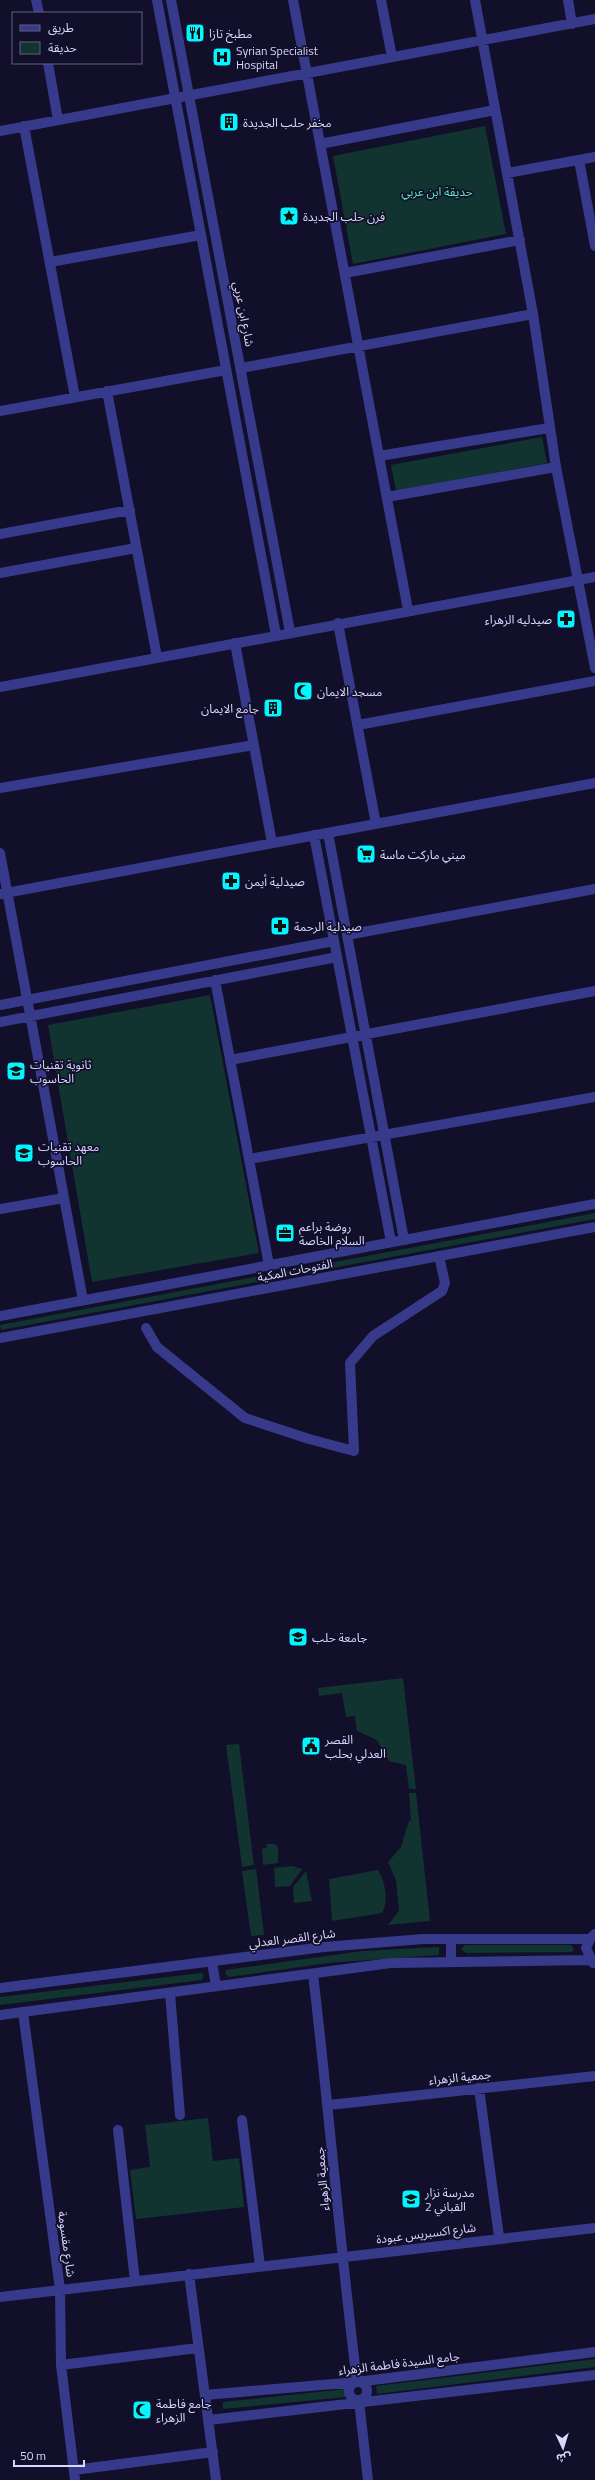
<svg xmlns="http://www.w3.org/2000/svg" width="595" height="2480" viewBox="0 0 595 2480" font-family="'Titillium Web','Noto Sans Arabic',sans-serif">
	<rect width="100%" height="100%" fill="#120f2a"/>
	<path fill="#113430" d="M485 126 506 234 353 264 333 156Z
		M542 437 547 463 396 491 391 465Z
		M210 995 259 1253 92 1282 48 1025Z
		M595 1213V1219L1 1330 0 1325Z
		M403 1678 416 1789H409L406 1765 389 1761 377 1740 357 1731 355 1716 346 1717 342 1693 319 1696 318 1688Z
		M239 1744 254 1865 242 1867 226 1745Z
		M409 1793H416L430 1921 388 1925 399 1911 396 1880 388 1862 401 1847 409 1821 411 1820Z
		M266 1844H275L278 1848V1863L263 1865 262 1849 267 1848Z
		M292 1866 302 1869 290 1886 275 1887 274 1868Z
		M256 1869 264 1935 251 1936 242 1871Z
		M378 1870C385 1881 389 1900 382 1913L332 1921 329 1879Z
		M306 1871 312 1901 294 1903 293 1887Z
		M465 1945H571L574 1949 572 1952 466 1953 461 1949Z
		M439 1947V1955L328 1963 229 1977 225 1974 226 1970 363 1951Z
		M201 1973 204 1975 202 1980 0 2005V1997Z
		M208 2118 213 2161 239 2158 244 2207 136 2219 130 2170 150 2167 145 2125Z
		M595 2359V2367L377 2394 376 2386Z
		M345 2389 346 2397 223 2409V2402Z"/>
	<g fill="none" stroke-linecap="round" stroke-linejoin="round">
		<path stroke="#373a8b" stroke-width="10" d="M36 0 39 13
			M293 0 408 610
			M381 0 392 57
			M475 0 533 314 556 467 595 668
			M568 0 572 24
			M48 63 58 120
			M24 126 75 397
			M0 131 595 19
			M320 144 495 110
			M579 160 595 246
			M507 173 595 157
			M50 262 201 235
			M345 273 520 240
			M241 368 533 314
			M107 391 157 657
			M0 411 226 370
			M379 456 549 428
			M387 497 556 467
			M0 534 130 510
			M0 573 136 548
			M338 623 376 824
			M235 643 272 843
			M358 725 595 681
			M0 788 254 745
			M328 833 404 1240
			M314 835 391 1242
			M0 853 83 1300
			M0 894 595 783
			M347 935 595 889
			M215 980 269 1265
			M0 1005 334 941
			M0 1022 337 957
			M230 1060 595 991
			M249 1159 595 1097
			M0 1209 64 1198
			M146 1328 157 1347 245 1418 309 1439 354 1451 350 1363 373 1336 442 1291 445 1283 439 1256
			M313 1974C329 2110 340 2246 357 2382
			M170 1993 180 2115
			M23 2012 60 2289 61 2365 75 2480
			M479 2088 499 2237
			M329 2105 595 2076
			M242 2120 260 2266
			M118 2130 135 2281
			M189 2274 216 2480
			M0 2297 595 2228
			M61 2365 198 2348
			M349 2391a9 9 0 1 1 18 0a9 9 0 1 1-18 0Z
			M205 2395 357 2382 595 2352
			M359 2401 368 2480
			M209 2420 595 2375
			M74 2470 213 2452"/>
		<path stroke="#373a8b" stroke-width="10" d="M157 0 276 635
			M171 0 290 632
			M0 687 595 577
			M0 1316 595 1204
			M0 1338 595 1227
			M451 1939V1961
			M212 1962 216 1986
			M593 1963 586 1948 590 1939 595 1934
			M0 1988 324 1947 423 1939H590
			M0 2015 391 1963 590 1960"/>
	</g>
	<defs>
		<symbol id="restaurant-square" viewBox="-11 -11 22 22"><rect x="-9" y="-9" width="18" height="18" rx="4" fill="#03f6ff" stroke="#120f2a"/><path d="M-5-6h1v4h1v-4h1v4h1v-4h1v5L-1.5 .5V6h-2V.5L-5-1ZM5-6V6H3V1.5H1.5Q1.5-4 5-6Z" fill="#111"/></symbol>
		<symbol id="hospital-square" viewBox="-11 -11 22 22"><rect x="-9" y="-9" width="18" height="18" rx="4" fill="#03f6ff" stroke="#120f2a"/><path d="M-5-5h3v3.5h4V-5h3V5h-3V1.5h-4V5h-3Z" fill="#111"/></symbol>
		<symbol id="building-square" viewBox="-11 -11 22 22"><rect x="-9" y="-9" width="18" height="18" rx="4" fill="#03f6ff" stroke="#120f2a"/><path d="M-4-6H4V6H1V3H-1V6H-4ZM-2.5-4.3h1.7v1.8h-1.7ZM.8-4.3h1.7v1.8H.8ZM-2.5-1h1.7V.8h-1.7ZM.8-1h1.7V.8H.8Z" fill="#111"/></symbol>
		<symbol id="sight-square" viewBox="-11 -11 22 22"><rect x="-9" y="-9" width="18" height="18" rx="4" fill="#03f6ff" stroke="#120f2a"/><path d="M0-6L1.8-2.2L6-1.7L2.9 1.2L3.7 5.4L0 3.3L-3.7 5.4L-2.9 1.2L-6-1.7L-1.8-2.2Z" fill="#111"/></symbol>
		<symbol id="pharmacy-square" viewBox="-11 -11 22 22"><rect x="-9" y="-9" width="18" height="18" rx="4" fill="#03f6ff" stroke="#120f2a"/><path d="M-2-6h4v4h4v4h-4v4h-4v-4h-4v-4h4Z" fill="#111"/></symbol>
		<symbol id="mosque-square" viewBox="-11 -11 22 22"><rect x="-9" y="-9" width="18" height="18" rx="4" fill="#03f6ff" stroke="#120f2a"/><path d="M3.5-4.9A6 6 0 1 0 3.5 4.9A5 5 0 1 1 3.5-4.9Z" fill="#111"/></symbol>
		<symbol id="supermarket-square" viewBox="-11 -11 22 22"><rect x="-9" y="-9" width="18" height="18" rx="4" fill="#03f6ff" stroke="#120f2a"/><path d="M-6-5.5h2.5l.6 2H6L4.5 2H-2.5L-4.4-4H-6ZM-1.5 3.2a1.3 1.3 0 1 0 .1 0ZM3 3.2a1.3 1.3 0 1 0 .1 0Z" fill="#111"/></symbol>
		<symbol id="school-square" viewBox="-11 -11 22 22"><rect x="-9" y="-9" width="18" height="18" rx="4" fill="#03f6ff" stroke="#120f2a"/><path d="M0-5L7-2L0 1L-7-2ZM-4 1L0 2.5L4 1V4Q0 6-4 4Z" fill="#111"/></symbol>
		<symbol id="office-square" viewBox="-11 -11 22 22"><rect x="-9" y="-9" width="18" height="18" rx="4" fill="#03f6ff" stroke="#120f2a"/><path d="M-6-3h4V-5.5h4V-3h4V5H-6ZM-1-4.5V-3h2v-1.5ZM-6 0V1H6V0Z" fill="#111"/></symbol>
		<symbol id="university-square" viewBox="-11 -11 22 22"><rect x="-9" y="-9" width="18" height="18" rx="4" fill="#03f6ff" stroke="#120f2a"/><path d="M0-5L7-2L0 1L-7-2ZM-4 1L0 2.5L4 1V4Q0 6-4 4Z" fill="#111"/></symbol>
		<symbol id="civic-square" viewBox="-11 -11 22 22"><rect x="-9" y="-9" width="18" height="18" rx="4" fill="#03f6ff" stroke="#120f2a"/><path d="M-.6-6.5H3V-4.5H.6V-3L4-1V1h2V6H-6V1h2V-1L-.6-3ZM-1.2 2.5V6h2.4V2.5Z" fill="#111"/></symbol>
	</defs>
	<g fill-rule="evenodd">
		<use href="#restaurant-square" x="184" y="22" width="22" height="22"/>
		<use href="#hospital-square" x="211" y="46" width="22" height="22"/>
		<use href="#building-square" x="218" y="111" width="22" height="22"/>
		<use href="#sight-square" x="278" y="205" width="22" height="22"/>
		<use href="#pharmacy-square" x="555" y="608" width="22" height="22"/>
		<use href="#mosque-square" x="292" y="680" width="22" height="22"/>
		<use href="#building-square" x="262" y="697" width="22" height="22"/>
		<use href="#supermarket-square" x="355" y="843" width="22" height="22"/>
		<use href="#pharmacy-square" x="220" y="870" width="22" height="22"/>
		<use href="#pharmacy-square" x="269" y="915" width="22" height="22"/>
		<use href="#school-square" x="5" y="1060" width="22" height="22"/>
		<use href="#school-square" x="13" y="1142" width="22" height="22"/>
		<use href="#office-square" x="274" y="1222" width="22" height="22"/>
		<use href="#university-square" x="287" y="1626" width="22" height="22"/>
		<use href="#civic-square" x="300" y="1735" width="22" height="22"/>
		<use href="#school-square" x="400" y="2188" width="22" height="22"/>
		<use href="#mosque-square" x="131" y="2399" width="22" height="22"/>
	</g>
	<g text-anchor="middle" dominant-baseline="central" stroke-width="3.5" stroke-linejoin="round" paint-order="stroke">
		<g font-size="12" fill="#d9d7ff" stroke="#120f2a" text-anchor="start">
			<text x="209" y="33">مطبخ تازا</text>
			<text x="236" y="50">Syrian Specialist<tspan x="236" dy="14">Hospital</tspan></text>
			<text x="243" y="122">مخفر حلب الجديدة</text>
			<text x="303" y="216">فرن حلب الجديدة</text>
			<text x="552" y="619" text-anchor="end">صيدليه الزهراء</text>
			<text x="317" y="691">مسجد الايمان</text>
			<text x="259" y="708" text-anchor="end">جامع الايمان</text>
			<text x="380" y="854">ميني ماركت ماسة</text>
			<text x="245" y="881">صيدلية أيمن</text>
			<text x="294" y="926">صيدلية الرحمة</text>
			<text x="30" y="1064">ثانوية تقنيات<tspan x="30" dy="14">الحاسوب</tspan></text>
			<text x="38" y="1146">معهد تقنيات<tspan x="38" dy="14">الحاسوب</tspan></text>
			<text x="299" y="1226">روضة براعم<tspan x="299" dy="14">السلام الخاصة</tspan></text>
			<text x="312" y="1637">جامعة حلب</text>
			<text x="325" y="1739">القصر<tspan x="325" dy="14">العدلي بحلب</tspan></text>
			<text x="425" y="2192">مدرسة نزار<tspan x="425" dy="14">القباني 2</tspan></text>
			<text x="156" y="2403">جامع فاطمة<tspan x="156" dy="14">الزهراء</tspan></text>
		</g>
		<g font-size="12" fill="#5ce7bb" stroke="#120f2a">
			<text x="437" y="191">حديقة ابن عربي</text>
		</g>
		<g font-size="12" fill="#d9d7ff" stroke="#120f2a">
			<text transform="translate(244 314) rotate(79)">شارع ابن عربي</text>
			<text transform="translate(295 1270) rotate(-11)">الفتوحات المكية</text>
			<text transform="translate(292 1938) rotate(-7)">شارع القصر العدلي</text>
			<text transform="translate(460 2077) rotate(-6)">جمعية الزهراء</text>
			<text transform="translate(322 2179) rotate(-95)">جمعية الزهواء</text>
			<text transform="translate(426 2233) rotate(-7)">شارع اكسبريس عبودة</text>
			<text transform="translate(67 2244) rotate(82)">شارع مقسومة</text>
			<text transform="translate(399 2363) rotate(-7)">جامع السيدة فاطمة الزهراء</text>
		</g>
	</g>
	<rect x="12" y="12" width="130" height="52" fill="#120f2a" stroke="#625f7f"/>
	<rect x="20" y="25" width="20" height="6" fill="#373a8b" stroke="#625f7f"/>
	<text x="48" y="32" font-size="12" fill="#d9d7ff">طريق</text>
	<rect x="20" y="42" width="20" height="12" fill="#113430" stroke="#625f7f"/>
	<text x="48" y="52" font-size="12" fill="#d9d7ff">حديقة</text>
	<g transform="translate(563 2448) rotate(176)" stroke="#120f2a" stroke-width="3" paint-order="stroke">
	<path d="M0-3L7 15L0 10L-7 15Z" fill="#d9d7ff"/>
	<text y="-6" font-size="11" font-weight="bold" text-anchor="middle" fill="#d9d7ff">ش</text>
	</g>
	<path d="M14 2460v6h70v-6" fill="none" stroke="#d9d7ff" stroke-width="2"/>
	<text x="20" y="2460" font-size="12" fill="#d9d7ff" stroke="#120f2a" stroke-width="3" paint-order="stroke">50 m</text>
</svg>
